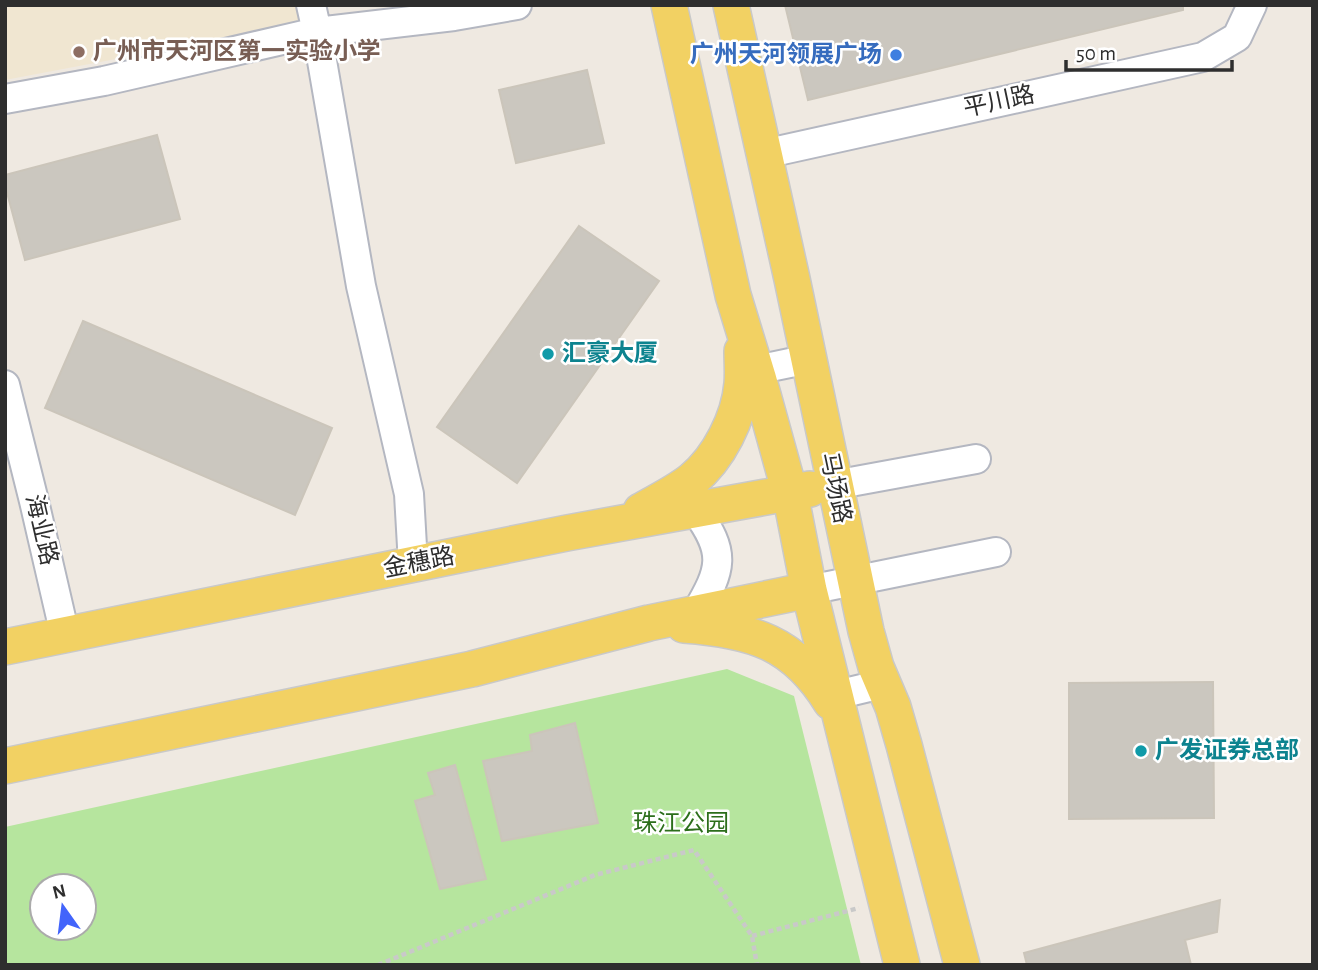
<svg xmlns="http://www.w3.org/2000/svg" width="1318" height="970" viewBox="0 0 1318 970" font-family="'Alegreya Sans','Noto Sans SC',sans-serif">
	<rect width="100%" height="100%" fill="#efe9e1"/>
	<path fill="#f0e6d1" d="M5 5H297L301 24 5 80Z"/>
	<path fill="#b6e59e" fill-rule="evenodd" d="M727 669 794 696 861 965H5V827ZM42 886H84V928H42Z"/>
	<path fill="#cbc7bf" stroke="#cbc5ba" stroke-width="2" d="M785 5H1183V10L808 100Z
		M587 70 604 143 516 163 499 90Z
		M157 135 180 219 25 260 5 185V175Z
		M579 226 659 281 517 483 437 427Z
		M83 321 332 428 295 515 45 408Z
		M1213 682 1214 818 1069 819V683Z
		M575 723 598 823 502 841 483 761 532 751 530 735Z
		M455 765 486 879 440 889 415 801 435 795 428 773Z
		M1220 900 1217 932 1185 940 1191 965H1027L1024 953Z"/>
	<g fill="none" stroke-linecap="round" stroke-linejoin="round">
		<defs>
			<path id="minor" d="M311 5 317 32 361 286 409 494 413 564
				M5 99 104 81 317 32 454 16 517 5
				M764 154 1203 57 1237 37 1252 5
				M756 370 809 359
				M5 385 34 501 65 635
				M834 485 976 459
				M695 510C727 553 722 569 696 613
				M809 590 996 552
				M836 695 882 684"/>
			<path id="major" d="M669 5 733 295 758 377 790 493 809 590 902 965
				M731 5 792 279 866 631 876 667 893 707 904 745 962 965
				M641 511C658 501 677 492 692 480 719 458 739 418 742 384 743 373 742 362 742 351
				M684 625C752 630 794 642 831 702
				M5 647 567 533 810 489
				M5 766 472 669 649 623 809 590"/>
		</defs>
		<use href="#minor" stroke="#b4b7c1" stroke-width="32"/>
		<use href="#major" stroke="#c9c9c9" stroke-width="38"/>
		<path stroke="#c9c9c9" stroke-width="4.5" stroke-dasharray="5 3.5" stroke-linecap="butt" d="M752 936 859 908
			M378 965 595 875 694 850 752 936 757 965"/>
		<use href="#minor" stroke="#fff" stroke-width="28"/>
		<use href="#major" stroke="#f2d163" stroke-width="35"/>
	</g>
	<circle fill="#8d6e63" stroke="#fff" stroke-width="2.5" cx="79" cy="52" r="7"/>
	<circle fill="#3f7fe0" stroke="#fff" stroke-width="2.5" cx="896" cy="55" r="7"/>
	<g fill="#0f9aa8" stroke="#fff" stroke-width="2.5">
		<circle cx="548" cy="354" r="7"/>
		<circle cx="1141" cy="751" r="7"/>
	</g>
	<g text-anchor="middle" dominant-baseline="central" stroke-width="5" stroke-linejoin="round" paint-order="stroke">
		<g font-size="24" font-weight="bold" fill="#785e54" stroke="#fff" text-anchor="start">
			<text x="93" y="52">广州市天河区第一实验小学</text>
		</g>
		<g font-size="24" font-weight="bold" fill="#366cbe" stroke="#fff" text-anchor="end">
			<text x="882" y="55">广州天河领展广场</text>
		</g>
		<g font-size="24" fill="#2e2e2e" stroke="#fff">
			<text transform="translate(999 102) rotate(-12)">平川路</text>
			<text transform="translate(835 488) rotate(78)">马场路</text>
			<text transform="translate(41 530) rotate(77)">海业路</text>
			<text transform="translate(419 563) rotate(-11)">金穗路</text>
		</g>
		<g font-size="24" font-weight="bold" fill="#0d838f" stroke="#fff" text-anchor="start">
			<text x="562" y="354">汇豪大厦</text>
			<text x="1155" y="751">广发证券总部</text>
		</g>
		<g font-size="24" fill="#2c6e1b" stroke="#fff">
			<text x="681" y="824">珠江公园</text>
		</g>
	</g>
	<rect width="1318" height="970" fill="none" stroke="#2e2e2e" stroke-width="14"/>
	<g transform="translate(63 907) rotate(346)"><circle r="33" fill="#ffffff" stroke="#ababab" stroke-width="2"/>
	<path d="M0-5L12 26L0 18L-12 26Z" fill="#4264fb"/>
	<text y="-10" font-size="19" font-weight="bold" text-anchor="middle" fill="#2e2e2e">N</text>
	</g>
	<path d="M1066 60v10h166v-10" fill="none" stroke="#2e2e2e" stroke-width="3.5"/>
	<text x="1076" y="60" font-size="21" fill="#2e2e2e" stroke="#ffffff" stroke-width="5" paint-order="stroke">50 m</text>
</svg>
